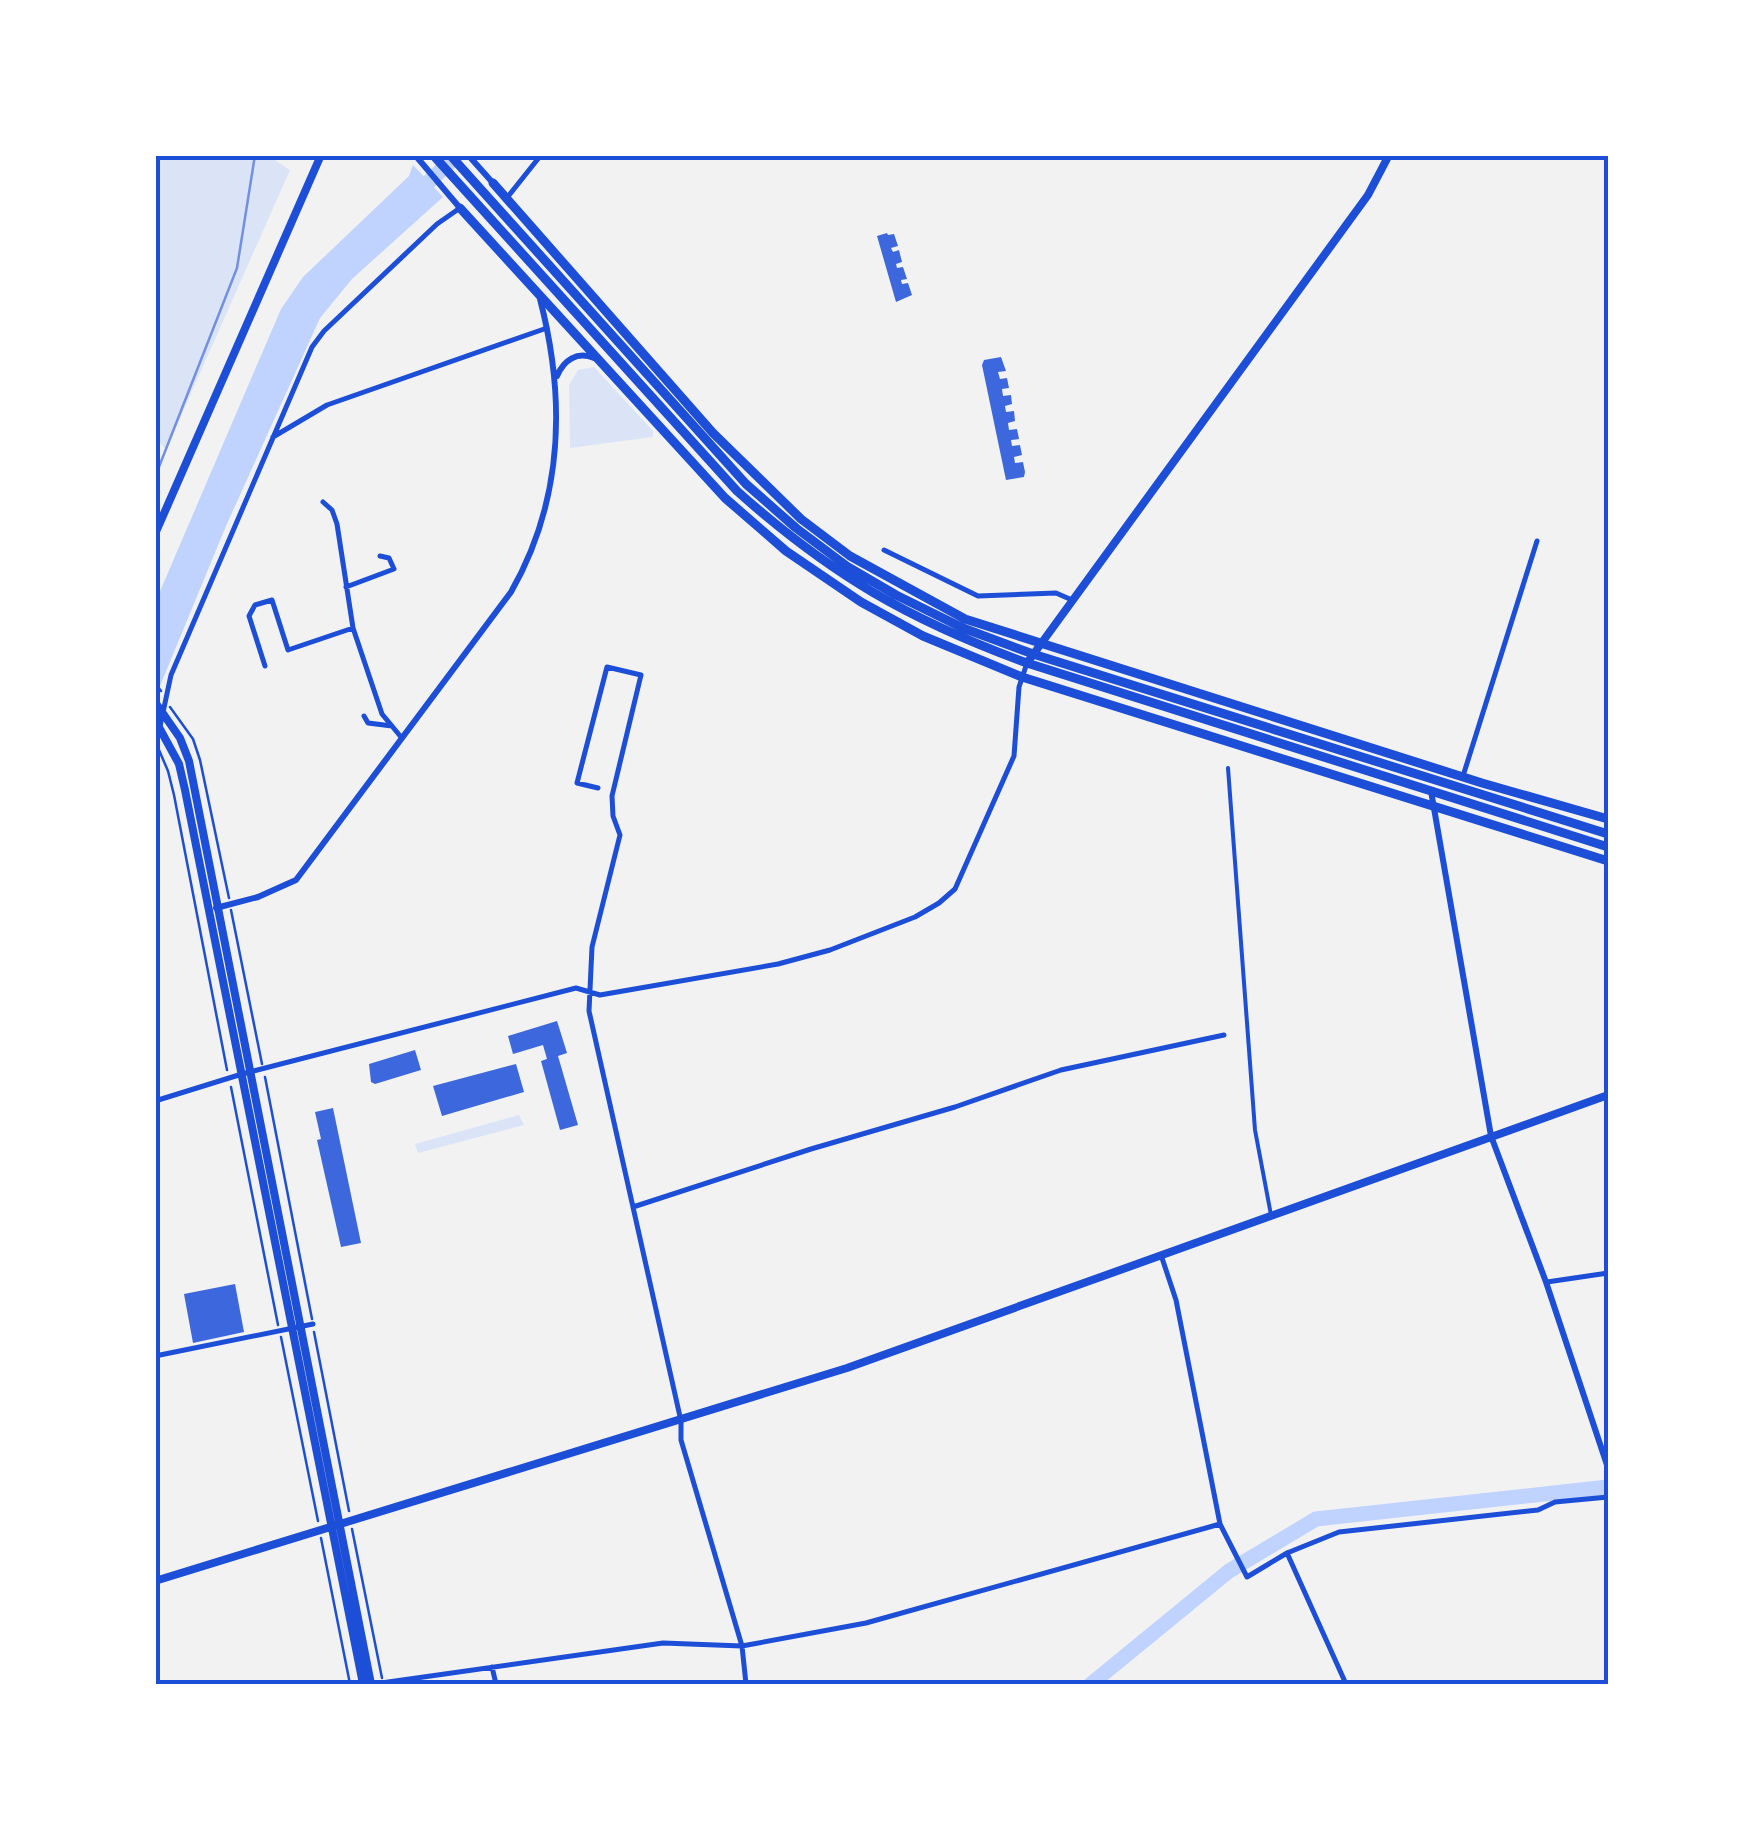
<svg xmlns="http://www.w3.org/2000/svg" width="1763" height="1839" viewBox="0 0 1763 1839" font-family="'Asap Condensed',sans-serif">
	<rect width="100%" height="100%" fill="#f2f2f2"/>
	<path fill="#dbe4f7" d="M155 155H278L276 161 290 170 166 450 155 437Z
		M594 367 653 431V437L570 448 569 385 578 370Z
		M519 1115 524 1125 418 1153 415 1144Z"/>
	<path fill="#bfd3fe" d="M413 165 443 197 352 279 320 318 226 526 155 698V603L281 309 303 277 409 176Z"/>
	<g fill="none" stroke-linecap="round" stroke-linejoin="round">
		<path stroke="#bfd3fe" stroke-width="15" d="M415 195 457 155
			M1091 1684 1229 1571 1316 1519 1608 1487"/>
	</g>
	<path fill="#3d67dc" d="M887 233 888 235 894 234 898 246 891 248 893 252 899 250 902 262 896 264 897 268 903 267 907 279 901 280 902 284 908 283 912 295 896 302 877 236Z
		M1001 357 1006 371 998 372 1000 379 1007 378 1009 388 1002 389 1003 396 1011 395 1012 404 1005 406 1006 412 1014 411 1015 421 1008 423 1009 430 1017 429 1019 439 1011 440 1012 446 1020 445 1022 455 1014 457 1015 463 1023 462 1025 472 1024 477 1006 480 982 365 984 360Z
		M557 1021 567 1053 558 1056 578 1125 560 1130 541 1061 547 1059 543 1045 513 1054 508 1036Z
		M415 1050 421 1070 375 1084 371 1082 369 1064Z
		M516 1064 524 1092 442 1116 433 1086Z
		M333 1108 361 1243 341 1247 317 1140 321 1139 315 1112Z
		M235 1284 244 1332 193 1343 184 1294Z"/>
	<g fill="none" stroke-linecap="round" stroke-linejoin="round">
		<path stroke="#1d4ed8" stroke-width="2.5" d="M155 683 161 691
			M170 707 193 739 200 760 229 898
			M159 750 168 771 174 795 227 1070
			M231 910 262 1064
			M265 1077 312 1319
			M231 1087 278 1325
			M314 1332 349 1511
			M281 1337 318 1521
			M352 1529 382 1678
			M321 1538 350 1684"/>
		<path stroke="#1d4ed8" stroke-width="4" d="M1228 768 1255 1130 1271 1215"/>
		<path stroke="#1d4ed8" stroke-width="5" d="M506 199 541 155
			M273 437 327 405 547 328
			M323 502 332 510 337 524 353 628
			M884 550 978 596 1056 593 1072 600
			M346 587 394 569 389 558 380 556
			M265 666 249 616 255 605 272 600 288 650 353 628 382 714 401 737
			M364 716 368 723 392 726
			M156 745 171 675 312 347 324 331 437 224 460 208
			M1463 776 1537 541
			M598 788 577 783 607 667 641 675 612 796 613 816 620 835 592 947 589 1011 681 1421V1440L742 1646 746 1684
			M155 1101 242 1074 576 988 600 995 778 964 830 950 915 917 939 903 955 889 1014 756 1019 687 1027 663
			M633 1207 811 1149 955 1107 1061 1070 1224 1035
			M1161 1255 1176 1300 1220 1524 1247 1577 1287 1553 1346 1684
			M1547 1282 1608 1273
			M155 1356 313 1324
			M1287 1553 1339 1532 1538 1510 1555 1502 1608 1497
			M492 1667 496 1684
			M374 1684 663 1643 742 1646 866 1623 1220 1524"/>
		<path stroke="#1d4ed8" stroke-width="6" d="M415 155 460 208
			M468 155 493 183
			M557 376C564 360 577 351 594 358
			M1431 791 1491 1136 1546 1282 1607 1465
			M216 908 258 897 296 880 511 592C563 501 566 399 540 299"/>
		<path stroke="#1d4ed8" stroke-width="8" d="M155 534 321 155
			M1027 663 1368 195 1389 155
			M155 702 180 738 189 761 371 1684
			M155 720 179 764 185 790 363 1684
			M155 1581 847 1368 1608 1095"/>
		<path stroke="#1d4ed8" stroke-width="9" d="M433 155 737 491C831 575 909 620 1027 663L1608 847
			M450 155 746 484 796 528 848 567 896 595 963 628 1033 654 1608 834
			M493 183 713 433 801 519 850 556 965 619 1482 783 1608 819
			M460 208 725 498 786 551 861 602 923 636 1022 677 1608 861"/>
		<path stroke="#7290e2" stroke-width="2.5" d="M155 477 237 268 255 155"/>
	</g>
	<rect width="1763" height="1839" fill="none" stroke="#ffffff" stroke-width="315"/>
	<rect x="158" y="158" width="1448" height="1524" fill="none" stroke="#1d4ed8" stroke-width="4"/>
</svg>
